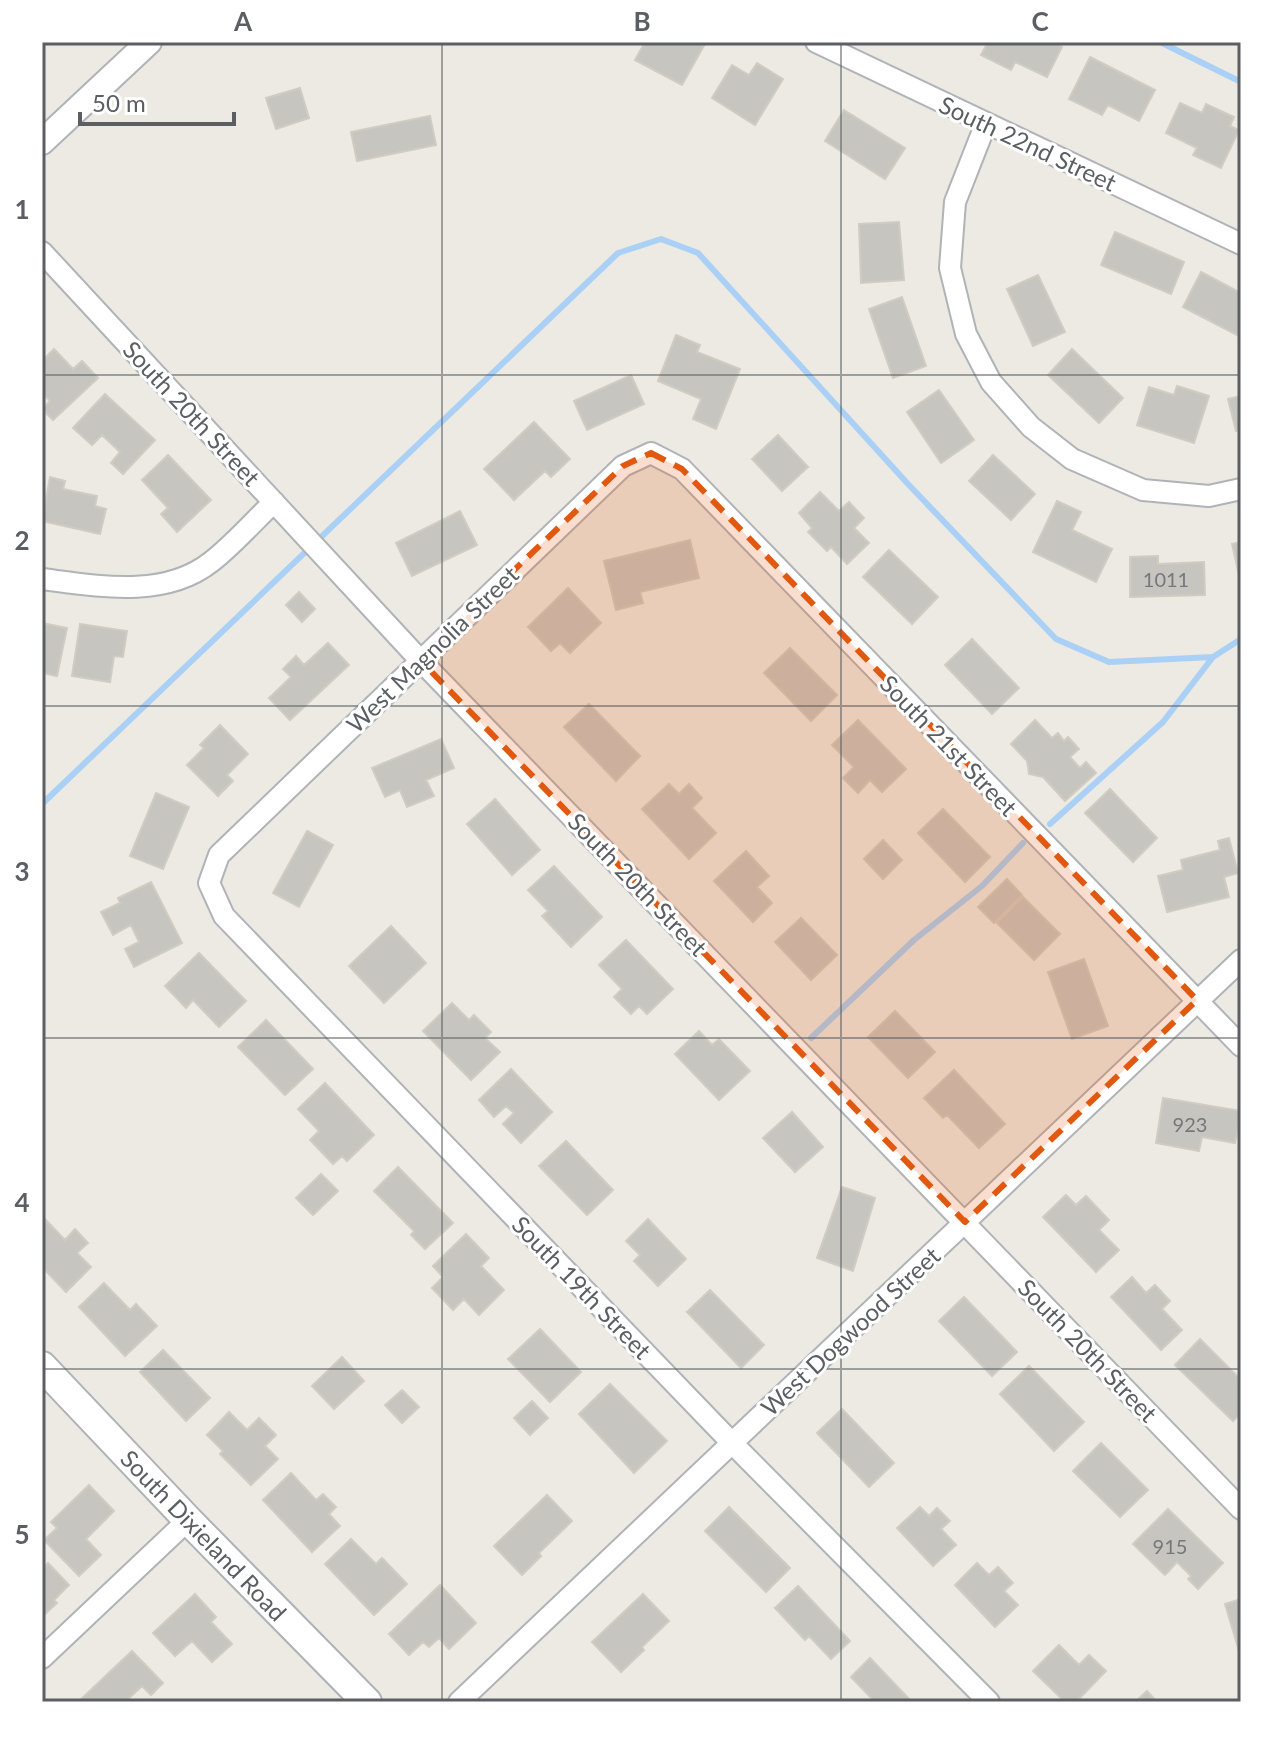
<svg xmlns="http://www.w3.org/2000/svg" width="1283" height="1744" viewBox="0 0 1283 1744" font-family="Lato,sans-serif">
	<rect width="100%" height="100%" fill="#eceae3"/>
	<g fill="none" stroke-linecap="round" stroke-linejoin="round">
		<path stroke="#aad0f5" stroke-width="6" d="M1160 42 1241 82
			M42 804 618 253 661 239 698 253 908 484 1056 639 1109 662 1213 657 1241 639
			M1050 824 1163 722 1213 657
			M811 1038 914 940 982 886 1023 843"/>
	</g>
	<path fill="#c7c5c0" stroke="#d0ccc2" stroke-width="2" d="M645 42H706L682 85 635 60Z
		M988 42H1053L1062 47 1047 77 1015 62 1011 70 981 55Z
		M1090 57 1155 90 1139 121 1108 105 1102 115 1069 99Z
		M757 63 783 79 755 125 712 98 732 65 749 75Z
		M300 88 309 118 276 129 266 98Z
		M1180 103 1202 113 1206 104 1234 117 1230 126 1239 130 1221 168 1193 155 1197 148 1166 133Z
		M844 110 905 148 885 179 825 141Z
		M430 116 436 145 357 161 351 132Z
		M899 222 904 280 861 283 859 224Z
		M1115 232 1184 262 1171 294 1101 265Z
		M1201 272 1241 293V337L1183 307Z
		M1038 275 1065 332 1033 346 1007 289Z
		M902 297 926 366 893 378 869 309Z
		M676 335 700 345 697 352 740 369 716 429 693 419 701 399 658 381Z
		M54 349 73 369 82 361 98 378 53 420 42 409 50 401 42 393V361Z
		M1072 349 1123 398 1099 423 1048 375Z
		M631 375 644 404 587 430 574 401Z
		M1177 386 1209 396 1194 443 1137 425 1149 387 1174 395Z
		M939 390 974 440 941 463 907 412Z
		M105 394 155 440 123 474 111 463 120 452 102 435 92 445 73 428Z
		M1241 396V430L1236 431 1228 399Z
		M534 422 570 459 551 477 545 471 514 500 484 469Z
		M778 435 808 467 782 491 752 459Z
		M168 455 211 500 177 532 161 514 168 508 142 480Z
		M993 455 1035 494 1011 520 969 481Z
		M50 477 65 481 63 489 97 496 95 506 106 509 100 534 42 521Z
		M820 492 839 511 849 502 864 518 854 528 869 543 847 564 831 547 827 551 808 532 812 528 799 513Z
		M1057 501 1081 512 1072 530 1112 549 1096 582 1033 552Z
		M460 511 477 545 412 576 396 543Z
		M690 540 699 578 640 592 643 603 616 610 604 561Z
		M1241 542V584L1232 544Z
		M889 550 938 597 912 624 863 577Z
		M1158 556V564L1204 562 1205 595 1130 597V557Z
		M568 588 601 623 570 653 560 643 551 651 528 627Z
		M299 592 315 609 302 622 286 605Z
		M42 623 67 628 57 676 42 673Z
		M80 624 127 631 123 657 114 656 110 682 72 676Z
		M972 639 1019 688 992 714 945 665Z
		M328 643 349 665 290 720 269 698 291 677 283 669 296 656 304 665Z
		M790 648 837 695 811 721 764 673Z
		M589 704 640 756 616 781 564 727Z
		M858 720 906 769 882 792 870 780 858 793 843 778 854 767 832 745Z
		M1035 720 1052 738 1058 733 1064 741 1068 737 1079 749 1070 757 1080 768 1086 762 1096 773 1065 801 1043 777 1029 774 1027 761 1011 744Z
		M220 725 248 754 227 775 233 781 218 796 187 765 204 748 200 745Z
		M441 739 454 768 426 780 434 796 407 807 400 790 385 797 372 768Z
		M669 784 679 794 689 784 702 798 692 808 716 833 689 859 642 809Z
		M1110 789 1157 838 1133 862 1085 813Z
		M156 793 189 807 163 869 130 856Z
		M495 799 540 850 512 875 467 824Z
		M943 809 990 857 965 882 918 833Z
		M307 831 333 845 299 907 273 893Z
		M1229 838 1238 873 1224 877 1229 897 1167 912 1158 876 1183 870 1181 860 1220 850 1218 841Z
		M883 840 902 860 883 879 864 859Z
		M746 851 769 876 757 887 772 903 753 922 714 881Z
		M554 866 602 917 571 947 542 916 548 911 528 890Z
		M1007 879 1022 895 994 923 978 907Z
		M151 882 182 943 134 967 125 949 139 942 131 925 113 935 101 912 120 903 118 898Z
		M1023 897 1060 934 1034 960 997 923Z
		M801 918 837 955 811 980 775 942Z
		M391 926 426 963 384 1003 349 966Z
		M626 940 673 989 647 1014 639 1006 631 1014 614 997 622 989 599 965Z
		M199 953 246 1001 219 1027 193 1000 186 1008 165 986Z
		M1084 959 1108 1026 1072 1039 1048 972Z
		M452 1003 469 1020 474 1015 491 1032 485 1038 500 1052 471 1080 423 1031Z
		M895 1011 935 1052 908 1078 868 1037Z
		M266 1020 313 1069 285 1095 238 1047Z
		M699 1031 712 1045 719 1039 750 1071 719 1100 675 1054Z
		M511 1069 552 1112 521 1143 503 1124 514 1113 506 1106 494 1117 479 1100Z
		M954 1070 1005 1124 979 1148 947 1115 943 1118 924 1098Z
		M325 1083 374 1135 347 1161 342 1156 333 1164 310 1140 319 1131 298 1109Z
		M1163 1098 1241 1111 1235 1143 1202 1137 1199 1151 1156 1143Z
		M792 1112 823 1147 795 1172 763 1138Z
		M566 1141 613 1190 587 1215 539 1166Z
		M398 1167 453 1223 425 1249 411 1235 414 1231 374 1191Z
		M321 1174 338 1191 313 1215 296 1198Z
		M842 1187 875 1198 853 1271 817 1258Z
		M1066 1195 1076 1205 1086 1196 1109 1220 1099 1230 1119 1250 1096 1272 1043 1217Z
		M43 1217 65 1240 75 1229 88 1243 77 1253 91 1267 66 1292 42 1267Z
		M648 1219 686 1259 658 1286 634 1261 640 1255 626 1241Z
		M466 1234 489 1258 481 1266 504 1290 479 1315 464 1299 453 1310 432 1288 443 1277 433 1266Z
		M1132 1277 1146 1293 1155 1285 1170 1301 1162 1309 1182 1330 1161 1350 1111 1297Z
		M104 1283 130 1310 136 1304 157 1326 125 1356 79 1307Z
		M710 1290 764 1345 741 1368 687 1312Z
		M964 1297 1017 1352 992 1376 939 1321Z
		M540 1329 581 1372 550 1402 508 1359Z
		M1200 1339 1241 1380V1413L1233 1421 1175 1365Z
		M163 1350 210 1398 186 1421 140 1372Z
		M342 1357 364 1381 334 1409 312 1386Z
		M1029 1366 1084 1422 1054 1451 1000 1394Z
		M610 1384 667 1441 634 1473 579 1414Z
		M402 1390 419 1407 402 1423 385 1405Z
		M532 1401 548 1418 530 1435 514 1418Z
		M842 1409 894 1463 869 1487 817 1433Z
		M229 1412 247 1430 259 1418 276 1435 265 1446 278 1459 251 1485 220 1454 223 1451 207 1435Z
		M1101 1443 1148 1490 1120 1517 1073 1471Z
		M291 1473 316 1500 323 1494 336 1507 329 1514 340 1526 312 1552 263 1500Z
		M89 1485 114 1511 86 1539 101 1555 79 1576 44 1540 57 1528 51 1522Z
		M547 1495 572 1521 539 1553 541 1556 522 1575 494 1546Z
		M729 1507 790 1568 766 1592 705 1531Z
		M920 1507 929 1516 937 1508 950 1521 941 1529 956 1545 933 1566 897 1528Z
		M1168 1509 1223 1563 1198 1589 1188 1579 1191 1576 1177 1562 1165 1575 1133 1544Z
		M351 1539 376 1564 382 1558 407 1584 374 1615 325 1564Z
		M48 1563 69 1585 54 1600 57 1603 42 1617V1569Z
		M977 1563 989 1575 998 1567 1013 1583 1004 1591 1018 1605 995 1627 955 1585Z
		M440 1585 476 1623 449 1649 439 1638 429 1647 423 1642 409 1655 389 1634Z
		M798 1586 850 1641 831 1659 809 1636 805 1640 775 1608Z
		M195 1594 216 1617 211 1622 232 1644 212 1662 192 1641 175 1656 153 1633Z
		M643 1594 669 1621 642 1647 644 1650 621 1672 592 1642Z
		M1241 1599V1658L1225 1604Z
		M1059 1645 1079 1665 1089 1655 1106 1671 1076 1702H1065L1033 1671Z
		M132 1651 163 1683 151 1695 142 1686 125 1702H78Z
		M870 1658 912 1702H875L851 1677Z
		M1147 1691 1157 1702H1135Z"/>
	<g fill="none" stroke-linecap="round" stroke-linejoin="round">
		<defs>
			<path id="minor" d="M816 42 1241 244
				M986 123 955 202 950 268 966 334 991 382 1031 427 1072 459 1143 490 1209 496 1241 489
				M42 252 420 660 1241 1509
				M42 579C97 586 164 599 211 562 233 545 253 522 274 502
				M42 1658 188 1520
				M459 1702 1241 960
				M989 1702 732 1443 224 916 209 883 219 855 623 466 651 453 682 469 1241 1046"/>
			<path id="tertiary" d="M42 142 149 42"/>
			<path id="secondary" d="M42 1366 188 1520 367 1702"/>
		</defs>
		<use href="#minor" stroke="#b0b3b7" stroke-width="24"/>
		<use href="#tertiary" stroke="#b0b3b7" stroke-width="28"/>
		<use href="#secondary" stroke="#afb2b6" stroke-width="32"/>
		<use href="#minor" stroke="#fff" stroke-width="20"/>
		<use href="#tertiary" stroke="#fff" stroke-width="24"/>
		<use href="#secondary" stroke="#fff" stroke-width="28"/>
	</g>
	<path fill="#e15910" fill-opacity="0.2" stroke="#e15910" stroke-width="6" stroke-dasharray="16 10" stroke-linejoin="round" d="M651 453 682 469 1197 1000 965 1222 420 660 623 466Z"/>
	<path fill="none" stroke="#5b5e62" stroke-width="2" stroke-opacity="0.55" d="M442 42V1702M841 42V1702M42 375H1241M42 706H1241M42 1038H1241M42 1369H1241"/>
	<g text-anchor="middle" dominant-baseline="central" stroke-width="6" stroke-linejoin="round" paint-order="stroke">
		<g font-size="20" fill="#76787a">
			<text x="1166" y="579">1011</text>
			<text x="1190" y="1124">923</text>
			<text x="1170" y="1546">915</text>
		</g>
		<g font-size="24" fill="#5b5e62" stroke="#fff">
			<text transform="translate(1028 143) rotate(25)">South 22nd Street</text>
			<text transform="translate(192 413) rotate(47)">South 20th Street</text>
			<text transform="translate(432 649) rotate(-44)">West Magnolia Street</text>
			<text transform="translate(949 745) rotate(46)">South 21st Street</text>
			<text transform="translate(638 884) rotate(46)">South 20th Street</text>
			<text transform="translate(582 1287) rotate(46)">South 19th Street</text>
			<text transform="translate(850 1331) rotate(-43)">West Dogwood Street</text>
			<text transform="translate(1088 1350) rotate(46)">South 20th Street</text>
			<text transform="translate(204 1535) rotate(46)">South Dixieland Road</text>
		</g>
	</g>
	<rect width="1283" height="1744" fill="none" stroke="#ffffff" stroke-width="88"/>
	<path d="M80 112v12h154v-12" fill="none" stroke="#5b5e62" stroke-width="4"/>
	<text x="92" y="112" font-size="24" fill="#5b5e62" stroke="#ffffff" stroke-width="6" paint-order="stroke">50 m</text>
	<rect x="44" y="44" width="1195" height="1656" fill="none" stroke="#5b5e62" stroke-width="3"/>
	<g font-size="26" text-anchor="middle" font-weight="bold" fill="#5b5e62">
		<text x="243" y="31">A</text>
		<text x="642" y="31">B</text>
		<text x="1040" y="31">C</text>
		<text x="22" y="219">1</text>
		<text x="22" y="550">2</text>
		<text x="22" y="881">3</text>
		<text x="22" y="1212">4</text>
		<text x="22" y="1544">5</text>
	</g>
</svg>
